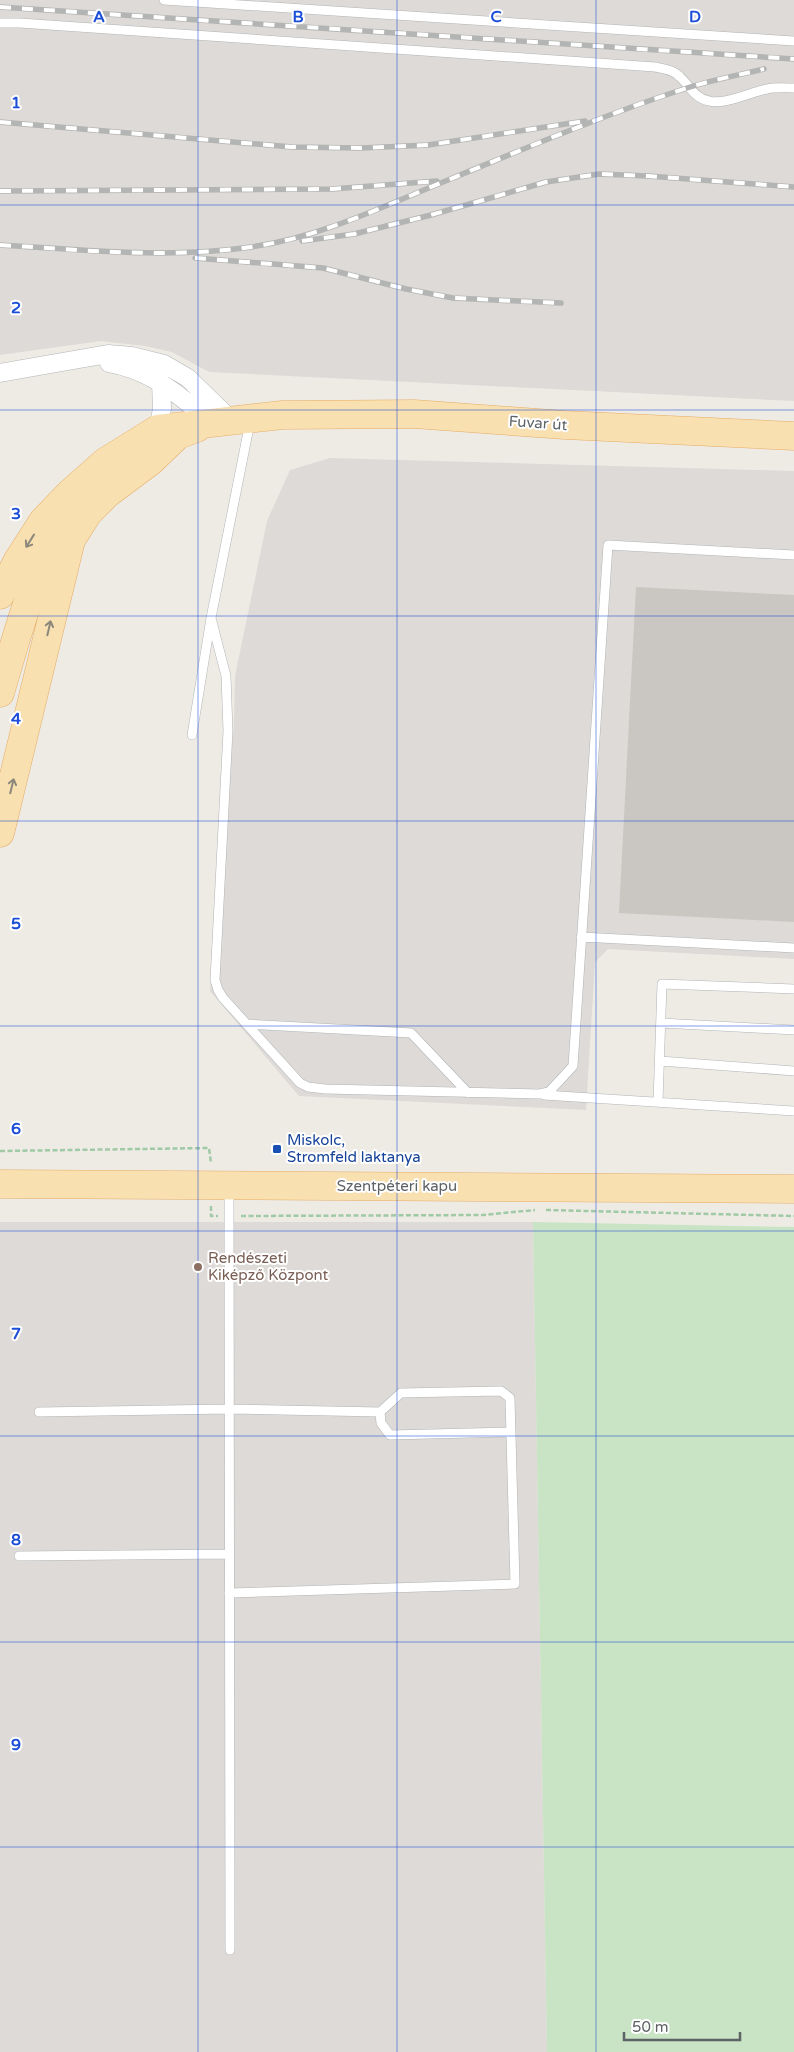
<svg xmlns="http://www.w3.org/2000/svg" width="794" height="2052" viewBox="0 0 794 2052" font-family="'Varela Round',sans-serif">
	<rect width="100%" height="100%" fill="#eeebe5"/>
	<path fill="#dddad7" d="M0 0H794V401L209 372 172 352 145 346 101 341 0 355Z
		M330 458 794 471V959L608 949 595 962 586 1110 299 1096 210 991 234 723 235 676 267 521 290 470Z
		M0 1222H533L547 2052H0Z"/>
	<path fill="#c9e4c4" d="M533 1222 794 1227V2052H547Z"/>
	<path fill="#cac6c2" d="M636 587 794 595V922L619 913Z"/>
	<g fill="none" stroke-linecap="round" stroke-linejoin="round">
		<defs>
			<path id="lane" d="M164 0 794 41
				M0 23H20L655 67C664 69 674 70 680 77 690 86 694 98 709 101 725 105 751 92 767 89 775 87 785 88 794 88
				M211 618 226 676 228 731 215 980 218 990 223 998 300 1083 308 1087 325 1089 539 1094 549 1092 573 1066 608 545 794 555
				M192 735 211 618 250 422
				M581 937 794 948
				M661 1023 794 1030
				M246 1024 411 1033 468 1093
				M660 1061 794 1071
				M544 1095 794 1111
				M658 1102 662 984 794 989
				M229 1188 230 1950
				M39 1412 229 1409 380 1412
				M19 1556 229 1554
				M229 1593 515 1584 510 1398 501 1391 401 1393 380 1412 381 1423 390 1435 511 1432"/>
			<path id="street" d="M109 363C152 370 179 396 212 422
				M0 373 108 354 132 356 164 364 188 378 231 420
				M158 429 162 409 161 382"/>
			<path id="primary" d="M0 595 18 560 43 521 70 493 105 462 158 429 282 415 414 414 565 425 794 436
				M0 693C18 633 33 571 66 518
				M0 833 71 540 88 513 108 493 151 461 178 435 197 428
				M0 1184 794 1189"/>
		</defs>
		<use href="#lane" stroke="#b0b4b6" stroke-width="10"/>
		<use href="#street" stroke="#b0b4b6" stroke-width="19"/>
		<use href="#primary" stroke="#e6ac66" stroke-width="29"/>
		<path stroke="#a0c9a5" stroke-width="2.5" stroke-dasharray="5 2.5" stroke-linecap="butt" d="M0 1151 209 1148 211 1163
			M211 1206V1216H218
			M546 1210 794 1216
			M241 1216 483 1215 535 1210"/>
		<use href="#lane" stroke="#fff" stroke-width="9"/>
		<use href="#street" stroke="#fff" stroke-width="18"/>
		<use href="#primary" stroke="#f8e0b0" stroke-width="28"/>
		<defs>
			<path id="rail" d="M0 7 794 59
				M0 122 292 147 361 148 428 145 585 121
				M0 191 332 189 437 181
				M302 241 354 234 431 215 546 182 599 174 648 176 794 187
				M0 245C84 250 168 259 251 247 321 237 384 206 448 180 526 148 606 114 687 88 712 80 739 75 764 69
				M195 258 323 268 406 289 453 298 561 303"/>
		</defs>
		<use href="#rail" stroke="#b3b4b4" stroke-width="5.5"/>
		<use href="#rail" stroke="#fff" stroke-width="4" stroke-dasharray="11" stroke-linecap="butt"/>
	</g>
	<defs><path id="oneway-shaft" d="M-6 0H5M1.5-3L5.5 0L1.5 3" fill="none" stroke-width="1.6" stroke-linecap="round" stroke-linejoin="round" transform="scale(1.25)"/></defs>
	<g stroke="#8c887b">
		<use href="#oneway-shaft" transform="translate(30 541) rotate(122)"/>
		<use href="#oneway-shaft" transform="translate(49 628) rotate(-77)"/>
		<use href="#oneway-shaft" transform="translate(12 786) rotate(-76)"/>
	</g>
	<path fill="none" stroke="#1d4ed8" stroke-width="1" stroke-opacity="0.55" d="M198 0V2052M397 0V2052M596 0V2052M0 205H794M0 410H794M0 616H794M0 821H794M0 1026H794M0 1231H794M0 1436H794M0 1642H794M0 1847H794"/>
	<rect fill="#1a4fb4" stroke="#fff" stroke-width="2" x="272" y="1144" width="10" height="10" rx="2.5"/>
	<circle fill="#8d6e63" stroke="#fff" stroke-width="2" cx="198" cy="1267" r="5"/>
	<g text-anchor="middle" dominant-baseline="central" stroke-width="4" stroke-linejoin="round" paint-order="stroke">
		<g font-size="15" fill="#5d6264" stroke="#fff">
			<text transform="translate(538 423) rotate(4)">Fuvar út</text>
			<text x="397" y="1186">Szentpéteri kapu</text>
		</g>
		<g font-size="15" fill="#164399" stroke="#fff" text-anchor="start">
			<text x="287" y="1140">Miskolc,<tspan x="287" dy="17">Stromfeld laktanya</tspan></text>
		</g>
		<g font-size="15" fill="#785e54" stroke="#fff" text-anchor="start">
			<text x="208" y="1258">Rendészeti<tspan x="208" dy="17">Kiképző Központ</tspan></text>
		</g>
	</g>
	<g font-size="16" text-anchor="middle" font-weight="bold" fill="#1d4ed8" stroke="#fff" stroke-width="4" stroke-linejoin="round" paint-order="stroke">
		<text x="99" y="22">A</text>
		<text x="298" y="22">B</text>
		<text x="496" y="22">C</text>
		<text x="695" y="22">D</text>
		<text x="16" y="108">1</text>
		<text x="16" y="313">2</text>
		<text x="16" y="519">3</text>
		<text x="16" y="724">4</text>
		<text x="16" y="929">5</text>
		<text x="16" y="1134">6</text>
		<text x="16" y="1339">7</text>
		<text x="16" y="1545">8</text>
		<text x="16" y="1750">9</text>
	</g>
	<path d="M624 2032v8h116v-8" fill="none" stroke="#5d6264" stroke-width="2.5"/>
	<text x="632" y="2032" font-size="15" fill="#5d6264" stroke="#ffffff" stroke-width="4" paint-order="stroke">50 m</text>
</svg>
